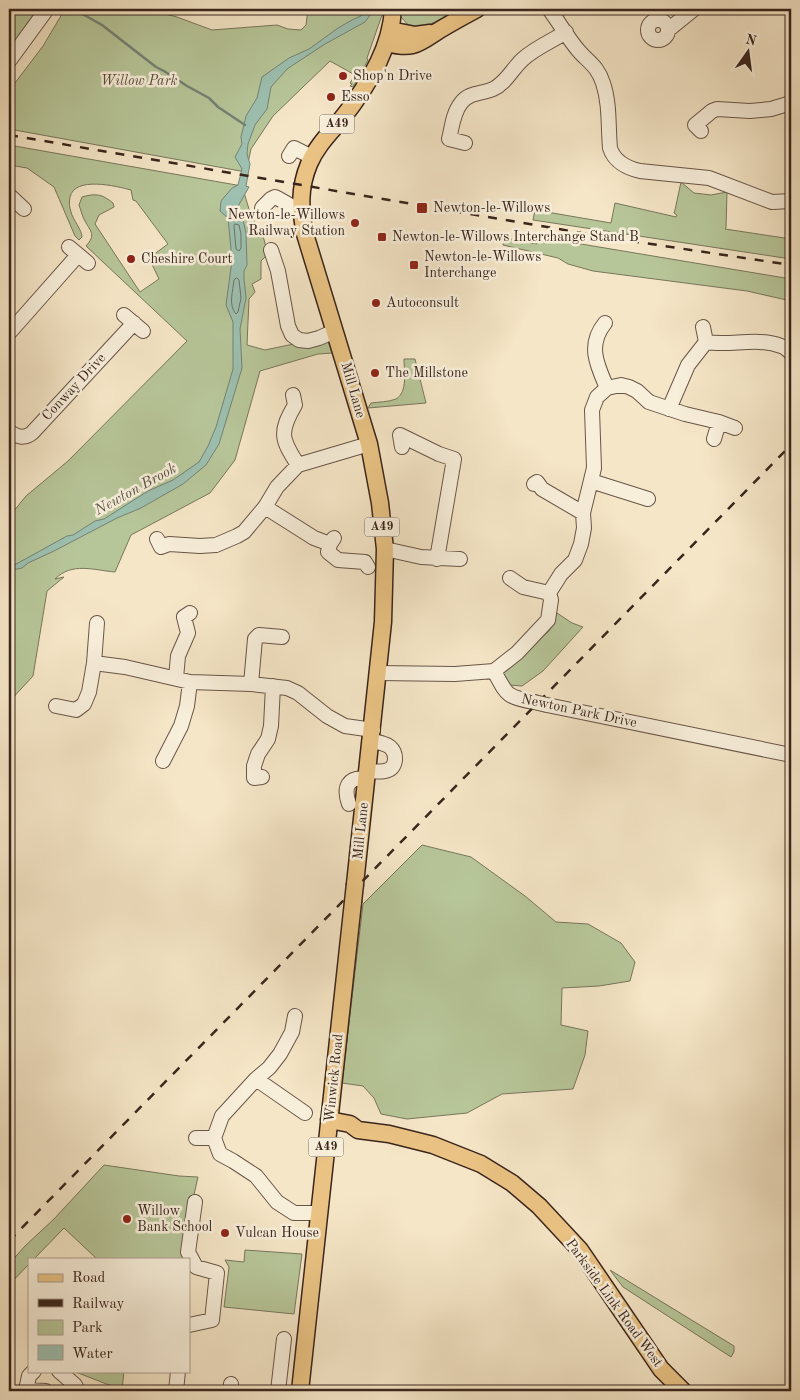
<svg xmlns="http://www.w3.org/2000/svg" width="800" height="1400" viewBox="0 0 800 1400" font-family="'Old Standard TT',serif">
	<rect width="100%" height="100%" fill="#f5e6c7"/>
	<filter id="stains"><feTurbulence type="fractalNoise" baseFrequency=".004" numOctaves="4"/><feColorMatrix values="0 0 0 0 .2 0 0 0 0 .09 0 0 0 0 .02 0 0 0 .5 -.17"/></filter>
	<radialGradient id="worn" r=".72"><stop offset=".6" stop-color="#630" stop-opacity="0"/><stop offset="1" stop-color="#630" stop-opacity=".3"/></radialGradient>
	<path fill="#b7c699" stroke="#78765b" d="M9 9H37L9 50Z
		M65 9H145L177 17 212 30 277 25 288 29 301 30 306 25 308 9H457C440 19 430 28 410 27L400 16 382 15 367 58 368 60 353 87 350 86 352 84 350 83 355 75 330 61 273 116 251 149 246 172 9 129V88L15 83 43 46Z
		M9 145 242 186 249 209 254 221 261 229 268 254 261 261V279L252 284 255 292 249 299 247 345 265 350 327 337 332 353 318 354 260 371 235 460 210 493 131 535 115 572C93 570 72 562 55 579L64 577 47 591 33 676 9 702V517L26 496 68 461 187 341 86 246C96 235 91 232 85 221 82 216 81 210 79 205L82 197C96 193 102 194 113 203L114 207 99 215 95 224 140 292 159 279 149 258 168 244 136 201 133 200 131 190C116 186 75 176 70 197 69 203 69 206 71 212 73 220 82 230 82 237L79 240 75 236 54 187 27 168 9 165Z
		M681 182 694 193 711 195 727 192 726 228 725 229 791 239V259L533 220 535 210 611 223 615 203 676 217 677 215 674 213 675 210Z
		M539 237 791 279V301L747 291 593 271 568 264 558 258 503 245 505 238 537 244Z
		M404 359H415L426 403 368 408 371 403C378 402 389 402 396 399 408 392 404 371 404 359Z
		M557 613 572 623 583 627 543 671 522 686 508 685 503 675V672L549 631 552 626Z
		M422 845 471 857 525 896 556 922 588 924 621 943 635 962 630 981 599 986 562 988 561 1025 588 1031 585 1055 573 1089 502 1094 467 1113 407 1119 381 1114 374 1098 363 1086 342 1083 363 904Z
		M104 1165 179 1176 198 1177 193 1199 195 1256 191 1272H189V1259H97L64 1228 34 1259H29V1264L9 1285V1264L25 1246 54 1219Z
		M245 1250 302 1254 294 1314 224 1307 229 1267 225 1260 244 1262Z
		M610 1270 734 1346V1352L731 1357 623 1287Z
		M73 1371H124L122 1390Z"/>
	<path fill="#9dc0b0" stroke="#758275" d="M369 9H380L373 11 365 22 325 44 293 65 287 69 271 87 267 109 255 125 248 144 247 154 250 164 246 186 249 187 237 208 243 220 246 233 247 265 244 271V279L246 298 240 329 242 368 219 444 206 465 183 484 141 508 117 518 54 551 28 563 22 568 12 570 9 573V568L67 536 73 535 95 521 104 519 148 491 173 480 199 462 208 446 216 427 233 369V322L226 305 232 260 228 218 220 211 221 201 232 188 238 185 242 169 235 157 242 144 241 137 246 116 257 98 262 77 289 58 309 49 338 28 352 20 361 16Z"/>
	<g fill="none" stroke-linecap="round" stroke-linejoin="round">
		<path stroke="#6c7266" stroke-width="1" d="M235 224 239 225 241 234V248L239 251 236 249 234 226Z
			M237 278 239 280 241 298 238 312 236 314C228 305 233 291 234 280Z"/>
		<path stroke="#758275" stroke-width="2.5" d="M77 11 102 25 156 67 164 71 187 86 209 98 218 107 245 125"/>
		<defs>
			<path id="minor" d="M549 9C559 22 567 37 578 50 588 62 597 65 603 83 610 104 608 126 610 148 614 161 627 168 640 171L709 178 772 202 791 201
				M648 30a10 10 0 1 1 20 0a10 10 0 1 1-20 0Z
				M668 30 694 9
				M9 61 47 9
				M701 131 695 125 712 111 717 109 750 111 771 109 791 103
				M465 143 449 139C452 127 453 113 461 103 469 92 482 94 493 89 506 83 512 69 523 59 535 48 552 41 566 32
				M289 156 294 148 312 157
				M9 195 24 209
				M262 208 271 199 275 197 279 199 293 207 300 209
				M69 247 88 263
				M271 250 278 271 288 326 292 335 299 340 308 341 319 338 335 331
				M124 315 143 331
				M605 323C587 345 597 365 607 388
				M9 333 78 255
				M706 342C730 346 758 337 781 346 785 347 788 350 791 353
				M293 395 295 405C279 432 281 439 298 465
				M669 409 688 365 706 342 703 327
				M9 431C16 437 25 439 32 433L134 323
				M714 439 719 422 735 428
				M402 447 400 435 439 454 454 459 437 559
				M591 481 648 499
				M534 484 537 482 542 489 583 513
				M265 507 314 538 330 544 334 538
				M157 539 161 547 169 544 200 546 216 545 237 536 244 532 265 507 277 487 298 465 369 444
				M330 544 328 552 338 560 365 562 368 567
				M385 549 421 557 460 559
				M510 578 523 587 549 593
				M97 623 94 663 125 667 190 682 251 684 287 688 298 693 327 716 345 726 373 730
				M494 671 517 653 548 620 551 600 549 593 561 574 575 560 581 544 584 528 583 513 594 468 592 410 597 397 607 388 621 385 629 387 637 391 649 402 685 414 719 422
				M494 671C507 695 506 697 534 702
				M378 673 455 674 494 671
				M176 678 178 656 188 633 184 617 190 613
				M251 684 255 639 259 635 282 637
				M547 705 791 755
				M56 706 76 710 84 704 89 692 94 663
				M163 761 181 726 187 706 190 682
				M368 771C375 771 382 773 388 770 397 767 397 753 390 747 385 743 378 742 371 741
				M262 777 254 778V766L258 754 268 739 271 726 273 686
				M349 804C343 787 348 776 367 779
				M295 1016 292 1032 280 1054 269 1068 256 1079 222 1116 214 1138 220 1154 233 1161 256 1176 277 1202 294 1213H319
				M256 1079 305 1113
				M196 1138H214
				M189 1325 212 1320 217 1273 196 1267 188 1252 195 1202
				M34 1371 29 1376 26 1390 46 1391
				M59 1371 75 1385 78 1391
				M176 1391 178 1371
				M230 1391 231 1384
				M278 1391 284 1339"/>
			<path id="major" d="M390 30 415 35 430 33
				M387 43C413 50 418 44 438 31 451 23 464 16 477 9
				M355 884 383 622 385 549 380 503 369 444 305 234C300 209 299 188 309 164 316 147 329 134 340 121 366 89 391 50 393 9
				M329 1120 350 1124 358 1130 389 1134 433 1145 481 1164 512 1183 539 1206 580 1250 661 1369 683 1391
				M300 1391 353 902"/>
		</defs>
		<use href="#minor" stroke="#695548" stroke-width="16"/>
		<use href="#major" stroke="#3a251d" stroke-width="19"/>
		<use href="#minor" stroke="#f8efdb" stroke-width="14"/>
		<use href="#major" stroke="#eac384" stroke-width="16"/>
		<path stroke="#3a251d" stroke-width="2.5" stroke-dasharray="9 9" stroke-linecap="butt" d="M9 135 611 238 791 265
			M9 1241 791 445"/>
		<defs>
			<path id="minor-bridge" d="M534 702 547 705"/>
			<path id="major-bridge" d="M353 902 355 884"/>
		</defs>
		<use href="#minor-bridge" stroke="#695548" stroke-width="16" stroke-linecap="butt"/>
		<use href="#major-bridge" stroke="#3a251d" stroke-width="19" stroke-linecap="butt"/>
		<use href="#minor-bridge" stroke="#f8efdb" stroke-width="14"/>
		<use href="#major-bridge" stroke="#eac384" stroke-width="16"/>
	</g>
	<g fill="#8f2418" stroke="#f8efdb" stroke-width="2">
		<circle cx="343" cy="76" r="5"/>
		<circle cx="331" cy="97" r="5"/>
		<rect x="416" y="202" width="12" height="12" rx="2.5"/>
		<circle cx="355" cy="223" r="5"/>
		<rect x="377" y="232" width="10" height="10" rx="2.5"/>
		<circle cx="131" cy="259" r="5"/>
		<rect x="409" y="260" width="10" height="10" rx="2.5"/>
		<circle cx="376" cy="303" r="5"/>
		<circle cx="375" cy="373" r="5"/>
		<circle cx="127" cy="1219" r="5"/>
		<circle cx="225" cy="1233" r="5"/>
	</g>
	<g text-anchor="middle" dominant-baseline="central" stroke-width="5" stroke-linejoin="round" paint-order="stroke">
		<g fill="#f8efdb" stroke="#736256" stroke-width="1">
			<rect x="319.5" y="114.5" width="35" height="19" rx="4"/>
			<rect x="364.5" y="517.5" width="35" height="19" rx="4"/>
			<rect x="308.5" y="1137.5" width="35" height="19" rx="4"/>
		</g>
		<g font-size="12" font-weight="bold" fill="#3a251d">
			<text x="337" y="124">A49</text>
			<text x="382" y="527">A49</text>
			<text x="326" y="1147">A49</text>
		</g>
		<g font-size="14" fill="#3a251d" stroke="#f8efdb" text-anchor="start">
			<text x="353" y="76">Shop'n Drive</text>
			<text x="341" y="97">Esso</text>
			<text x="433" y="208">Newton-le-Willows</text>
			<text x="345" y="215" text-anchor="end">Newton-le-Willows<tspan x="345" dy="16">Railway Station</tspan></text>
			<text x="392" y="237">Newton-le-Willows Interchange Stand B</text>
			<text x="424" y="257">Newton-le-Willows<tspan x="424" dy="16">Interchange</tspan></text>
			<text x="141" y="259">Cheshire Court</text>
			<text x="386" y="303">Autoconsult</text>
			<text x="385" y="373">The Millstone</text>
			<text x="137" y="1211">Willow<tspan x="137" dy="16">Bank School</tspan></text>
			<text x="235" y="1233">Vulcan House</text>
		</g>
		<g font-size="14" font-style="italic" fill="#594d3c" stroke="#f8efdb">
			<text x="139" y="81">Willow Park</text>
		</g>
		<g font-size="14" fill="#3a251d" stroke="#f8efdb">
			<text transform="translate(74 387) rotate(-47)">Conway Drive</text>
			<text transform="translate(353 390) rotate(74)">Mill Lane</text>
			<text transform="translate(579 711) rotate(12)">Newton Park Drive</text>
			<text transform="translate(361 831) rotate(-84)">Mill Lane</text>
			<text transform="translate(334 1078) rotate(-84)">Winwick Road</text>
			<text transform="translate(614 1303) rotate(54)">Parkside Link Road West</text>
		</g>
		<g font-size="15" font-style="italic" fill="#585449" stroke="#f8efdb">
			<text transform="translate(136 490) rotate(-29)">Newton Brook</text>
		</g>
	</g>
	<rect width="800" height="1400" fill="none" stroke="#f5e6c7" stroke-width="30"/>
	<rect x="10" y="10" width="780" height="1380" fill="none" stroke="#3a251d" stroke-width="2.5"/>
	<rect x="15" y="15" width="770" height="1370" fill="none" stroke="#3a251d"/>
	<rect x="28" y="1258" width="162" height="115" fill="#f8efdb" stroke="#ac9e8f"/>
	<rect x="38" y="1274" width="25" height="8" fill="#eac384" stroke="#ac9e8f"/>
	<text x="72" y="1282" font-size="15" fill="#3a251d">Road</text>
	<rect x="38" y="1299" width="25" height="8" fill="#3a251d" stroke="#ac9e8f"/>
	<text x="72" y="1308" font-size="15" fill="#3a251d">Railway</text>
	<rect x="38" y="1320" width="25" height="15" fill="#b7c699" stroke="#ac9e8f"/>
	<text x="72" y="1332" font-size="15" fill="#3a251d">Park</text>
	<rect x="38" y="1345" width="25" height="15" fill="#9dc0b0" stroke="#ac9e8f"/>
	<text x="72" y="1358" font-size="15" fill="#3a251d">Water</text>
	<g transform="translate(748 52) rotate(14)" stroke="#f8efdb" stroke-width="4" paint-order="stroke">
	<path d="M0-4L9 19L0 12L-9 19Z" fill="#3a251d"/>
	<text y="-8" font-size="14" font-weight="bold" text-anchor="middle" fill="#3a251d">N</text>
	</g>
	<rect width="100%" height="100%" filter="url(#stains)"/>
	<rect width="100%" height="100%" fill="url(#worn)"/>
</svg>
